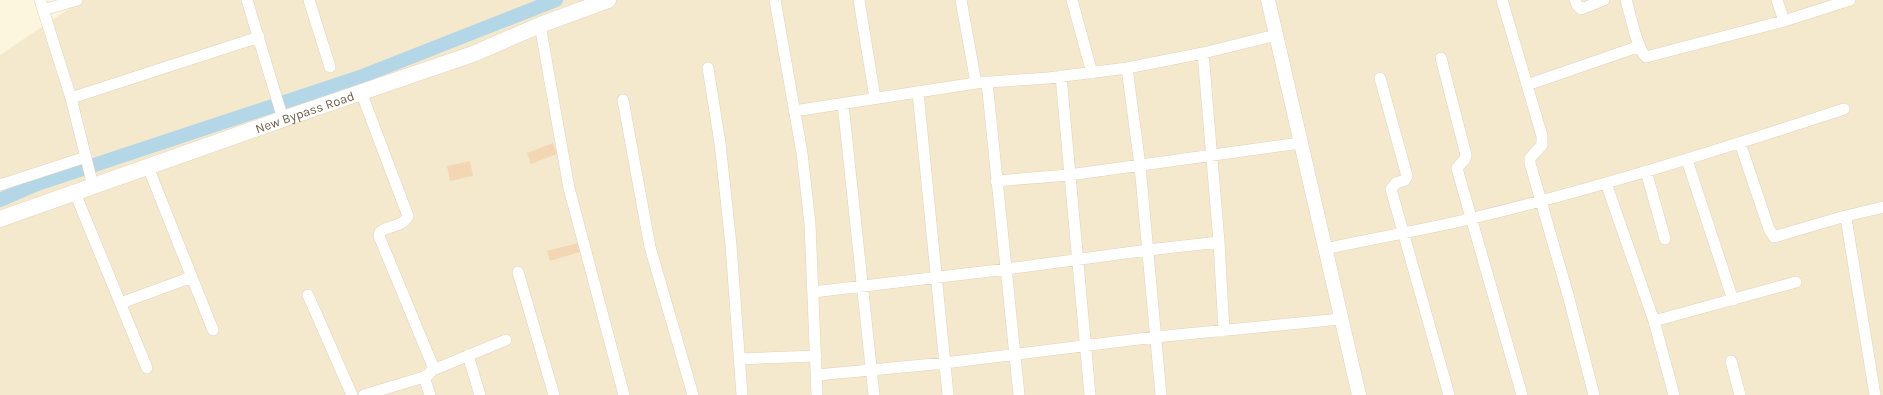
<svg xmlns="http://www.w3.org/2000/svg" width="1883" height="395" viewBox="0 0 1883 395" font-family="Karla,sans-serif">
	<rect width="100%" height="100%" fill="#fdf6df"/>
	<path fill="#f4e9cd" d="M82 0H1883V395H0V55Z"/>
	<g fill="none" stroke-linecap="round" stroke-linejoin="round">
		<path stroke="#b3d7e6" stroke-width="14" d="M0 200 37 184 360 77 556 0"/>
	</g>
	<path fill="#f3d7b5" d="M553 143 557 154 531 164 527 153Z
		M470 161 473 176 450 181 447 166Z
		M578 243 580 252 550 261 547 251Z"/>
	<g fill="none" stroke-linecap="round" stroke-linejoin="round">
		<defs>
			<path id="minor" d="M40 0 71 98 93 186
				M247 0 283 119
				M309 0 330 67
				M775 0 802 153 810 224 817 395
				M859 0 875 98
				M961 0 976 83
				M1072 0 1092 73
				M1502 0 1542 136V145L1530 158V163L1568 295 1594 395
				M1575 0 1577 5 1581 9 1604 0
				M1626 0C1630 13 1637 49 1646 57L1784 21 1850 0
				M1777 0 1784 21
				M43 10 77 0
				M540 25 569 188 624 395
				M1203 53 1219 242 1224 331
				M1441 58 1466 155 1465 159 1457 168 1458 172 1522 395
				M708 68 720 143 731 245 742 395
				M1127 68 1140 166 1161 395
				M1061 76 1090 395
				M1380 78 1407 176 1405 180 1396 183 1391 189 1449 395
				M987 82 1019 395
				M1527 85 1640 46
				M361 92 408 216C403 227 389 225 380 232L379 236 432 364C433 372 430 374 424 377L364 395
				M918 92 948 395
				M71 98 259 37
				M623 100 650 247 693 395
				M843 104 874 395
				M794 111 976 83 1048 78 1127 68 1203 53 1276 35
				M1740 143 1769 229 1774 237 1842 217 1846 218 1875 395
				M1687 160 1733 300
				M148 167 213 330
				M1646 171 1665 239
				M996 181 1069 175 1300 143
				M1606 183 1654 321 1674 395
				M0 185 86 157
				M75 193 147 368
				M1842 217 1883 207
				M1325 249C1374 238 1424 230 1473 218 1599 188 1722 149 1844 109
				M518 272 554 395
				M813 292 1007 269 1148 250 1219 242
				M308 295 352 395
				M121 303 192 277
				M1654 321 1796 282
				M468 355 480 395
				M739 359 816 356
				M1731 361 1740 395
				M433 370 506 340
				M817 375 945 363 1155 337 1341 319
				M424 377 430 395"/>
			<path id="tertiary" d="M1268 0 1359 395"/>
			<g id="secondary">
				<path id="s1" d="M0 219 283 119 473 54 540 25 608 0"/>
			</g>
		</defs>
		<use href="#minor" stroke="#e1d2bb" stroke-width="12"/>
		<use href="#tertiary" stroke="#e1d2bb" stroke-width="15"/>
		<use href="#secondary" stroke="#e6d5b8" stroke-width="17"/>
		<use href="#minor" stroke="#fff" stroke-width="11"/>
		<use href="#tertiary" stroke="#fff" stroke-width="14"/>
		<use href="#secondary" stroke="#fff" stroke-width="16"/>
	</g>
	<g text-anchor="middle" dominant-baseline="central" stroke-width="3.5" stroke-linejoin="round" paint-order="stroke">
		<g font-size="13" fill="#735d46" stroke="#fff9e5">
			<text stroke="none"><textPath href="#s1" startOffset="323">New Bypass Road</textPath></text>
		</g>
	</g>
</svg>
